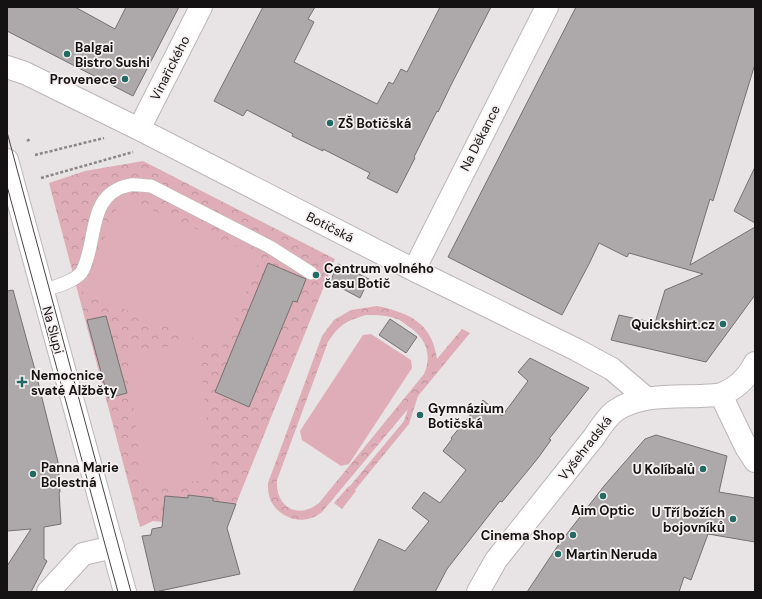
<svg xmlns="http://www.w3.org/2000/svg" width="762" height="599" viewBox="0 0 762 599" font-family="'DM Sans',sans-serif">
	<defs>
		<pattern id="park-crowns" width="20" height="18" patternUnits="userSpaceOnUse"><rect width="20" height="18" fill="#dfadb7"/><path d="M2 6a3 3 0 1 1 6 0M12 15a3 3 0 1 1 6 0" fill="none" stroke="#be949c"/></pattern>
	</defs>
	<rect width="100%" height="100%" fill="#e8e3e4"/>
	<path fill="url(#park-crowns)" fill-rule="evenodd" d="M143 161 335 259 236 504 213 501V498L189 495 188 498 163 522 153 521 140 527 49 183 85 171Z
		M377 306C410 313 432 323 437 359L462 329 470 333 418 396 409 424 355 490 356 491 342 509 334 503 349 486H350L404 421 408 409 322 512C319 514 315 517 311 518 295 524 276 514 270 499 268 494 268 488 268 483L322 336 334 320 351 310ZM366 315C376 315 388 315 397 319 401 320 405 324 408 326 425 337 433 354 424 374L319 503C298 520 275 507 277 480L328 342C340 324 346 321 366 315Z"/>
	<path fill="#dfadb7" d="M122 197 261 257 221 350 82 291Z
		M371 334 411 360 412 368 349 464 341 466 302 440 300 431 363 335Z
		M198 343 214 479 143 487 127 351Z"/>
	<path fill="#ada8a9" stroke="#757071" d="M7 7H75L115 29 126 7H179L133 96 7 31Z
		M263 7H315L308 19 314 22 294 62 377 104 389 82 393 84 401 69 407 72 440 7H491L451 85 438 112 437 111 414 157 415 158 397 193 367 178 370 173 323 149V151L292 136 293 134 247 110 243 116 214 101Z
		M576 7H755V64L713 201 710 199 690 265 755 227V295L706 362 611 340 619 315 655 323 665 290 703 274 629 253 627 257 599 243 589 264 562 315 448 257Z
		M755 167V223L734 211Z
		M268 263 306 279 297 302 293 301 249 407 215 392Z
		M338 264 369 279 360 298 330 282Z
		M13 290 35 370 58 462 60 492H59L61 524 44 527V559L47 561 31 592H7V566L31 529 7 531V291Z
		M106 316 127 393 108 398 87 320Z
		M390 319 417 337 406 353 379 335Z
		M530 358 589 388 549 439 551 440 538 458 502 502 500 501 447 569 435 592H353L379 539 405 551 429 521 412 508 424 492 440 503 466 470 443 451 452 439 451 438 483 400 502 416 528 381 518 372Z
		M656 435 727 456 719 492 755 498V542L708 534 691 580 684 577 679 592H527L559 544 604 486 645 439Z
		M188 495 213 498V501L236 504 227 528 240 574 155 592 142 536 151 535 152 529 162 527 165 496 188 498Z"/>
	<g fill="none" stroke-linecap="round" stroke-linejoin="round">
		<defs>
			<path id="lane" d="M43 291C55 286 72 283 81 273 86 266 88 255 90 247 96 220 96 192 130 185 136 184 145 186 151 186L270 247 311 273"/>
			<path id="street" d="M7 67 25 73 139 129 414 270 577 350 612 369 646 398
				M139 129 201 7
				M414 270 547 7
				M721 395 746 447 755 461
				M48 592 83 554 113 547"/>
			<path id="secondary" d="M7 160 125 592
				M478 592 496 560 594 437C600 428 606 418 615 411 639 394 673 397 701 396 707 395 716 396 722 394 737 388 748 377 755 363"/>
		</defs>
		<use href="#lane" stroke="#bcb6b7" stroke-width="14"/>
		<use href="#street" stroke="#bcb6b7" stroke-width="24"/>
		<use href="#secondary" stroke="#bcb6b7" stroke-width="24"/>
		<path stroke="#8b8787" stroke-width="2.5" stroke-dasharray="3 2" stroke-linecap="butt" d="M27 141 30 139
			M35 155 104 138
			M41 178 133 152"/>
		<use href="#lane" stroke="#fff" stroke-width="13"/>
		<use href="#street" stroke="#fff" stroke-width="22"/>
		<use href="#secondary" stroke="#fff" stroke-width="22"/>
		<path stroke="#484545" stroke-width="1" d="M7 132 131 592
			M7 186 118 592"/>
	</g>
	<g fill="#226b63" stroke="#f6f0f1" stroke-width="1.5">
		<circle cx="67" cy="54" r="4"/>
		<circle cx="125" cy="79" r="4"/>
		<circle cx="330" cy="123" r="4"/>
		<circle cx="316" cy="275" r="4"/>
		<circle cx="723" cy="324" r="4"/>
		<path d="M20 376h4v4h4v4h-4v4h-4v-4h-4v-4h4z"/>
		<circle cx="420" cy="415" r="4"/>
		<circle cx="703" cy="469" r="4"/>
		<circle cx="33" cy="474" r="4"/>
		<circle cx="603" cy="496" r="4"/>
		<circle cx="733" cy="519" r="4"/>
		<circle cx="573" cy="535" r="4"/>
		<circle cx="558" cy="554" r="4"/>
	</g>
	<g text-anchor="middle" dominant-baseline="central" stroke-width="3.5" stroke-linejoin="round" paint-order="stroke">
		<g font-size="13" font-weight="bold" fill="#141212" stroke="#f6f0f1" text-anchor="start">
			<text x="75" y="47">Balgai<tspan x="75" dy="15">Bistro Sushi</tspan></text>
			<text x="117" y="79" text-anchor="end">Provenece</text>
			<text x="338" y="123">ZŠ Botičská</text>
			<text x="324" y="268">Centrum volného<tspan x="324" dy="15">času Botič</tspan></text>
			<text x="715" y="324" text-anchor="end">Quickshirt.cz</text>
			<text x="31" y="375">Nemocnice<tspan x="31" dy="15">svaté Alžběty</tspan></text>
			<text x="428" y="408">Gymnázium<tspan x="428" dy="15">Botičská</tspan></text>
			<text x="41" y="467">Panna Marie<tspan x="41" dy="15">Bolestná</tspan></text>
			<text x="695" y="469" text-anchor="end">U Kolíbalů</text>
			<text x="603" y="510" text-anchor="middle">Aim Optic</text>
			<text x="725" y="512" text-anchor="end">U Tří božích<tspan x="725" dy="15">bojovníků</tspan></text>
			<text x="565" y="535" text-anchor="end">Cinema Shop</text>
			<text x="566" y="554">Martin Neruda</text>
		</g>
		<g font-size="13" fill="#141212" stroke="#f6f0f1">
			<text transform="translate(170 68) rotate(-63)">Vinařického</text>
			<text transform="translate(480 138) rotate(-63)">Na Děkance</text>
			<text transform="translate(330 227) rotate(27)">Botičská</text>
			<text transform="translate(53 330) rotate(75)">Na Slupi</text>
			<text transform="translate(585 448) rotate(-52)">Vyšehradská</text>
		</g>
	</g>
	<rect width="762" height="599" fill="none" stroke="#141212" stroke-width="16"/>
</svg>
